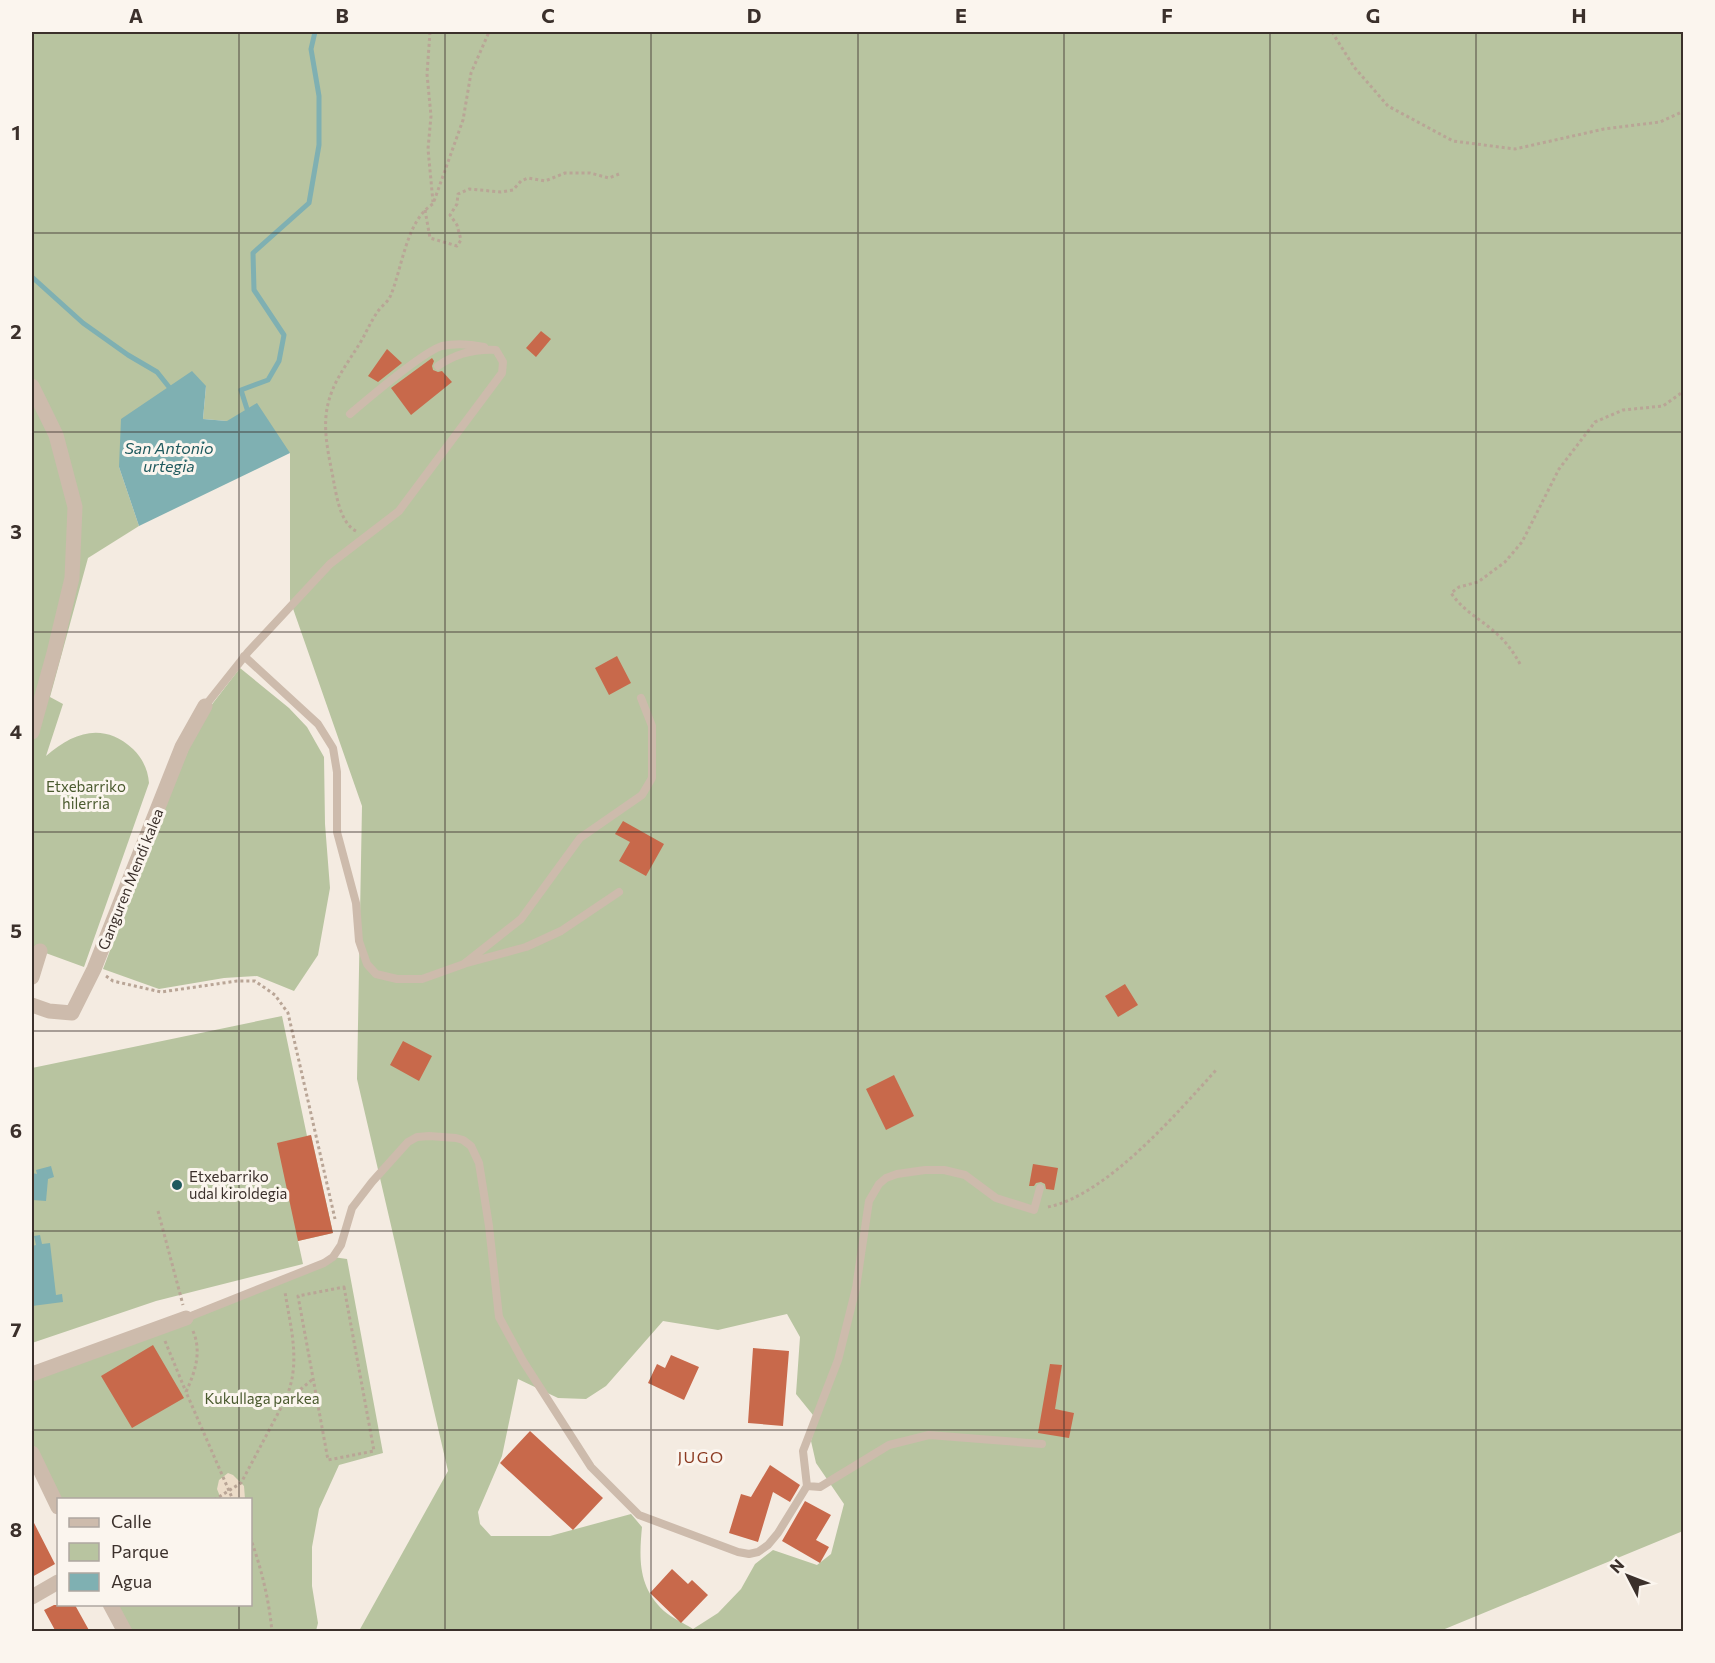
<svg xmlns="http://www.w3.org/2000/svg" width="1715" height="1663" viewBox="0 0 1715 1663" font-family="Commissioner,sans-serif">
	<rect width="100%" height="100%" fill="#f4ebe1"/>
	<path fill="#b8c4a0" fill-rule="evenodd" d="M32 32H1683V1531L1440 1631H359L448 1471 357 1079 362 806 290 600V453L227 421 203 419 206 386 119 467 139 526 88 558 50 697 63 704 46 756C74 732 103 722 133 749 143 759 148 770 149 783L84 967 32 948ZM787 1314 800 1337 796 1394 817 1420 811 1441 816 1463 844 1504 831 1554 817 1565 773 1550 755 1564 741 1589 718 1613 693 1629C684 1623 672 1618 664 1611 638 1587 639 1559 642 1527L631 1514 550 1536H491L480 1524 478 1512 502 1456 518 1379 558 1398 586 1399 606 1386 663 1321 718 1330Z
		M240 668 289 708 307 727 324 757 325 824 330 888 318 955 294 991 257 976 224 978 159 989 103 969 160 819 194 736 210 707Z
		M282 1016 307 1136 311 1135 333 1233 298 1241 303 1264 156 1301 32 1343V1068Z
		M333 1257 347 1259 383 1453 339 1465 319 1509 312 1547V1586L318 1623 316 1631H125L110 1605 250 1604V1500H58L32 1453V1374Z"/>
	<path fill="#ecdcc8" d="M228 1473 233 1475 244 1486 245 1499H221L217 1489 219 1480Z"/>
	<path fill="#7fb0b2" d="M192 371 206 386 203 419 227 421 257 403 290 453 139 526 119 467 121 419Z
		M51 1166 54 1177 48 1179 46 1201 32 1200V1173L37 1174 36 1170Z
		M40 1235 42 1244 50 1243 56 1295 62 1294 63 1302 32 1306V1246L36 1245 34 1236Z"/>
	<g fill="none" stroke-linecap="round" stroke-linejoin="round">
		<path stroke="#7fb0b2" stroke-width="5" d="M32 277 83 323 128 355 157 372 169 387
			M247 409 241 390 268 380 279 361 284 335 254 290 253 253 309 203 319 145V96L311 49 315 32"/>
	</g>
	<path fill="#c8694b" d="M541 331 551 339 536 357 526 348Z
		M387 349 402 363 378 382 368 376Z
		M432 358 434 361 432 366 433 370 438 372 442 371 452 382 411 415 391 388Z
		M617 656 631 683 609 695 595 668Z
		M623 821 664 844 646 876 619 861 630 842 615 834Z
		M1125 984 1138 1005 1118 1017 1105 996Z
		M403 1041 432 1056 419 1081 390 1065Z
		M894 1075 914 1116 886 1130 866 1089Z
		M311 1135 333 1233 298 1241 277 1143Z
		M1033 1164 1058 1168 1054 1190 1046 1189 1045 1184 1041 1182 1036 1183 1034 1186H1029Z
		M153 1345 184 1398 132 1428 101 1376Z
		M753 1348 789 1351 783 1426 748 1423Z
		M671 1355 699 1367 684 1400 648 1383 657 1364 665 1368Z
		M1050 1364 1062 1365 1055 1409 1074 1413 1069 1438 1038 1433Z
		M530 1431 603 1498 573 1530 500 1463Z
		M770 1465 800 1485 790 1502 773 1492 758 1542 729 1533 741 1494 751 1497Z
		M805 1501 831 1515 816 1540 829 1547 820 1563 782 1541Z
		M32 1519 55 1564 32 1577Z
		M672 1569 688 1584 692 1580 708 1595 681 1623 650 1593Z
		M54 1605H75L90 1632H56L44 1610Z"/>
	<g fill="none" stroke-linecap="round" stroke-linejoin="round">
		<path stroke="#b9a596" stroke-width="3" stroke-dasharray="3 3" stroke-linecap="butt" d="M430 32 427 74 431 116 428 149 433 202
			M1332 32 1354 67 1388 106 1453 141 1515 149 1604 129 1660 122 1684 111
			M425 210 430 238 457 246 461 240 457 225 450 215 457 204 458 194 469 189 501 192 513 190 521 181 528 178 545 181 565 173H590L609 178 619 174
			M356 531C341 523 337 499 334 483 330 461 324 438 326 416 329 384 348 364 363 338 367 330 371 322 376 314 379 308 387 303 390 297 402 270 406 220 433 204L463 120 471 73 489 32
			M1520 664C1514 653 1507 643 1497 634 1481 619 1464 612 1451 593L1459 587 1478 582 1505 562 1522 542 1559 469 1595 422 1623 410 1663 406 1684 391
			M106 976 113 981 161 992 237 981H255L275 995 288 1013 335 1219
			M1048 1207C1107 1195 1177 1113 1217 1069
			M158 1211 183 1305
			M344 1287 374 1451 328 1460 298 1296Z
			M193 1331C202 1352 195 1372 186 1392L233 1500
			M165 1341 186 1392
			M284 1402C302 1366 291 1330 285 1292
			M214 1500 241 1483 283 1404 313 1379
			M250 1537C261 1567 269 1599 272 1632"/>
		<path stroke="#cdbbac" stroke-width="8" d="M350 414C369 398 422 352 442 346 456 343 470 344 484 347
			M244 656 318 724 333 748 337 772V832L356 903 359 941 367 964 376 974 397 979H422L464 964 521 919 580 838 642 795 652 778V726L641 698
			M205 706 248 652 330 564 399 511 502 373 503 362 496 350C476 349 455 354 438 366
			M467 963 526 947 561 931 619 892
			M186 1318 324 1263 333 1257 341 1245 352 1208 372 1182 408 1142 417 1137 429 1136 456 1138 463 1140 471 1146 479 1163 489 1226 499 1317 523 1361 591 1467 639 1515 738 1552 749 1554 758 1552 768 1545 778 1533 807 1486 803 1451 838 1360 856 1288 869 1201 879 1184 886 1178 897 1174 925 1170H944L965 1175 996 1198 1034 1210 1040 1188
			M807 1486 820 1487 889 1445 929 1435 1042 1444"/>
		<path stroke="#cdbbac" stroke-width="15" d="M32 386 56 435 75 507 72 578 54 653 32 732
			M32 977 40 951
			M32 1005 49 1011 72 1013 94 969 182 747 205 706
			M32 1374 186 1318
			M32 1453 58 1507
			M32 1597 58 1582
			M110 1604 125 1632"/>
	</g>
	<path fill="none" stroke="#3b302b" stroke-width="1.5" stroke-opacity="0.55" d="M239 32V1500M445 32V1632M651 32V1632M858 32V1632M1064 32V1632M1270 32V1632M1476 32V1632M32 233H1684M32 432H1684M32 632H1684M32 832H1684M32 1031H1684M32 1231H1684M32 1430H1684M239 1604V1632"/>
	<circle fill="#1f5a5e" stroke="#fbf5ee" stroke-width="2" cx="177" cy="1185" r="6"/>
	<g text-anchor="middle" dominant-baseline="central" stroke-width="6" stroke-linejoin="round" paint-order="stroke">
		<g font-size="15" fill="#4a5a2e" stroke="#fbf5ee">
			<text x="86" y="786">Etxebarriko<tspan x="86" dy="17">hilerria</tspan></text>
			<text x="262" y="1398">Kukullaga parkea</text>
		</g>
		<g font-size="15" fill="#3b302b" stroke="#fbf5ee">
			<text transform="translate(130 879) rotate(-68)">Ganguren Mendi kalea</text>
		</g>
		<g font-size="15" fill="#3b302b" stroke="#fbf5ee" text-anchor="start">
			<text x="189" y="1176">Etxebarriko<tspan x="189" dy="17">udal kiroldegia</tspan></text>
		</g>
		<g font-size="16" font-style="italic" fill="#1f5a5e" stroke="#fbf5ee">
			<text x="169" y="447">San Antonio<tspan x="169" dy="18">urtegia</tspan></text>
		</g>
		<g font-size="16" letter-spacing="1.5" fill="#8c3b22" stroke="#fbf5ee">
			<text x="701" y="1456">JUGO</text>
		</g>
	</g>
	<rect width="1715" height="1663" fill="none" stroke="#fbf5ee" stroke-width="66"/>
	<rect x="57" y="1498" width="195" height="108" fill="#fbf5ee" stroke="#aea6a0" stroke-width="1.5"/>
	<rect x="69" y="1518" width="30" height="9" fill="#cdbbac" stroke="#aea6a0" stroke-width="1.5"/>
	<text x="111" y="1528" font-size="18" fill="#3b302b">Calle</text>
	<rect x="69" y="1543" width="30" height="18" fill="#b8c4a0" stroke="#aea6a0" stroke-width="1.5"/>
	<text x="111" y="1558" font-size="18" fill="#3b302b">Parque</text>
	<rect x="69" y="1573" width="30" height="18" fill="#7fb0b2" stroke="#aea6a0" stroke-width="1.5"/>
	<text x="111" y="1588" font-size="18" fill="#3b302b">Agua</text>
	<g transform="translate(1628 1576) rotate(312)" stroke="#fbf5ee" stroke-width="4.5" paint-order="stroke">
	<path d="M0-4.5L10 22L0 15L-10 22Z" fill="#3b302b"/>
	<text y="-9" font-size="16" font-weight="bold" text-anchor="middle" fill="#3b302b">N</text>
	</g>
	<rect x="33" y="33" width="1649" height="1597" fill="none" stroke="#3b302b" stroke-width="2"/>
	<g font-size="20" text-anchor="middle" font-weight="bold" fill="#3b302b">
		<text x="136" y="23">A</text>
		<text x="342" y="23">B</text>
		<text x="548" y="23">C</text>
		<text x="754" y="23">D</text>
		<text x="961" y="23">E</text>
		<text x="1167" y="23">F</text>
		<text x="1373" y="23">G</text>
		<text x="1579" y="23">H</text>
		<text x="16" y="140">1</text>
		<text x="16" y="339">2</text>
		<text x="16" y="539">3</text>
		<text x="16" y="739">4</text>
		<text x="16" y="938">5</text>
		<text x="16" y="1138">6</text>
		<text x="16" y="1337">7</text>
		<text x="16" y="1537">8</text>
	</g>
</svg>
